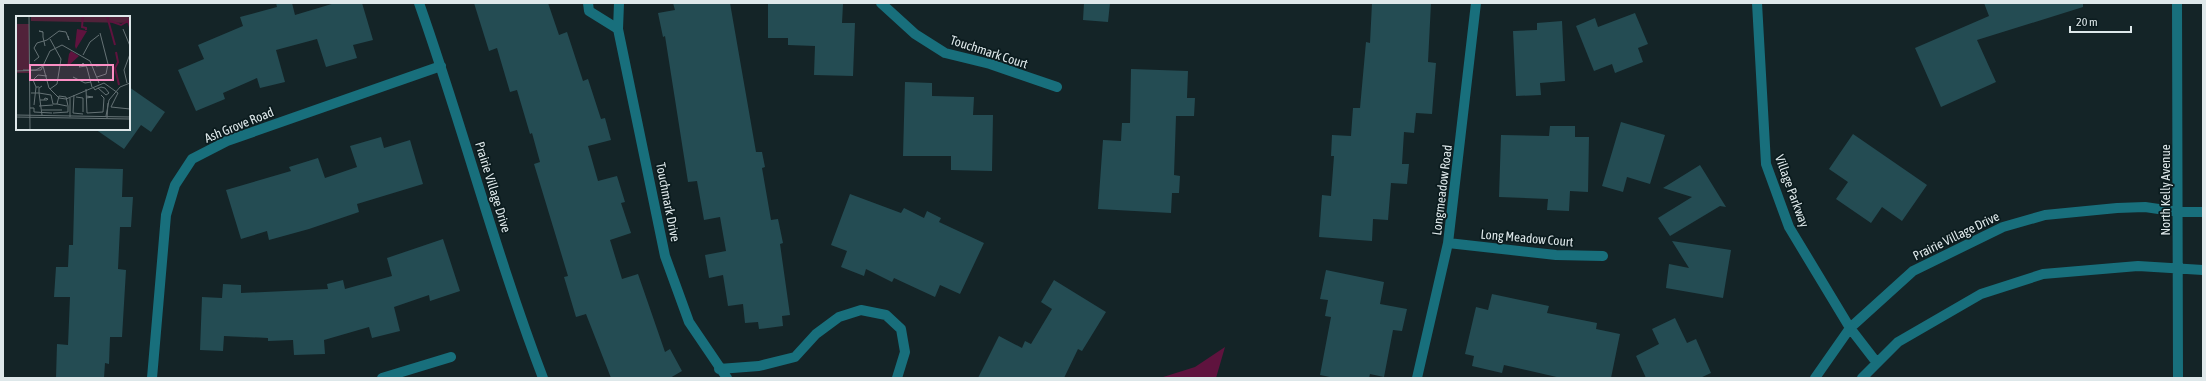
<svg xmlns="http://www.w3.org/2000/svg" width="2206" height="381" viewBox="0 0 2206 381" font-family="'Asap Condensed',sans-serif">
	<rect width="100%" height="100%" fill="#142427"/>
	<path fill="#5f133e" d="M1225 347 1216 378H1160L1195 367Z"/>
	<path fill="#244c53" d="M276 3H292L295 15 335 3H362L373 40 353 45 357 58 326 67 317 39 276 50 285 82 260 88 257 78 223 93 225 99 196 111 178 70 204 59 198 45 243 26 240 17 277 7Z
		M474 3H548L559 35 567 32 583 81 588 79 601 119 605 118 611 140 588 146 598 181 617 176 625 202 621 203 631 233 610 240 622 279 638 274 665 352 670 349 682 371 670 378H611L586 314 576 317 564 277 568 276 534 164 540 162 532 133 530 134 517 90 510 92 497 48 489 51Z
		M673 3H730L756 152H762L765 167 762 168 771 220 778 219 783 243 780 244 790 315 782 316 783 326 759 329 758 322 745 323 743 304 728 306 723 275 709 278 705 255 726 251 720 217 704 220 697 181 688 182 665 36 663 37 658 13 675 10Z
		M768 3 843 4 842 23H855L853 76 814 75 815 46 788 45V38H768Z
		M1084 3H1110L1108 22 1083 20Z
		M1372 3H1431L1428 62 1436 63 1432 114 1416 113 1414 133 1404 132 1402 164H1409L1407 184 1391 183 1388 220 1373 219 1372 241 1319 237 1322 195 1331 196 1334 156H1331L1332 135 1351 136 1353 108H1360L1366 42 1370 43Z
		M1984 3H2083V7L1977 40 1996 82 1941 107 1915 48 1989 16Z
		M1635 13 1648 44 1638 48 1643 62 1615 73 1612 64 1594 71 1576 26 1595 18 1598 27Z
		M1562 21 1565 81 1540 83 1541 95 1516 96 1513 31 1537 30V23Z
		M1131 69 1188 71 1187 98H1195L1194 116H1176L1174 175 1180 176 1179 193H1172L1171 213 1098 209 1103 140 1121 141 1122 123H1130Z
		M905 82 932 83V96L974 97 973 115H993L992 171 951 170V156H903Z
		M129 87 165 112 151 132 141 125 124 149 95 129H129Z
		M1621 122 1665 135 1650 184 1627 177 1623 192 1602 186Z
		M1550 126H1575V137H1589L1588 192 1570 191 1569 211 1547 210 1548 199 1499 197 1501 135 1549 136Z
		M1853 134 1927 185 1902 221 1882 207 1871 223 1836 199 1848 182 1829 169Z
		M381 137 384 148 410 140 423 184 357 204 359 212 309 229 269 240 267 231 241 239 226 190 291 171 289 167 318 158 325 178 357 167 350 146Z
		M1700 165 1726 207 1720 206 1670 236 1658 218 1692 197 1663 188Z
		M75 168 123 169 122 197H133L131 227H120L118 269 126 270 122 337H110L109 364 105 363 104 378H56L57 344 68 345 70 297H54L56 267H68L69 245H73Z
		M850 194 901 213 904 208 924 218 927 211 941 218 939 222 984 243 960 294 940 285 935 297 894 278 892 282 866 269 864 276 841 267 847 251 831 245Z
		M443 239 460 291 430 301 429 295 394 307 400 331 372 338 369 327 324 340 325 354 294 355 293 340 268 341V338L224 336 223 351 200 350 202 297 222 298 223 284 241 285V293L328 289 327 284 343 280 345 289 392 276 387 258Z
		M1672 241 1731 250 1723 298 1666 288 1669 264 1689 268Z
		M1326 270 1384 282 1380 304 1407 309 1402 331 1393 330 1384 377 1370 374 1369 378H1335L1320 375 1331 317 1325 316 1328 300 1320 299Z
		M1054 280 1106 312 1082 351 1078 349 1064 378H978L999 336 1022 348 1025 341 1031 344 1052 309 1041 302Z
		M1492 294 1549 306 1547 313 1597 323 1596 329 1620 334 1611 378H1561L1504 365 1502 373 1472 366 1474 356 1465 354 1476 307 1488 310Z
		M1675 318 1687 343 1696 339 1711 373 1700 378H1646L1636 356 1659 344 1652 329Z"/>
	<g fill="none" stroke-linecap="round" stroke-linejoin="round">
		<path stroke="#186f7c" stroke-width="10" d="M419 3C463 127 496 255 543 378
			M588 3 589 11 618 29
			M619 3 618 29 665 256 689 322 727 378
			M881 3 915 34 945 53 990 64 1057 87
			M1757 3 1766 164 1789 227 1850 328 1877 363
			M2177 3 2178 378
			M1448 243 1556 255 1603 256
			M719 369 759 366 795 357 816 334 839 317 861 310 886 315 901 329 905 352 897 378
			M152 378 166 215 175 185 192 159 227 141 441 66
			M382 378 451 357
			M1417 378 1448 243 1476 3
			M1815 378 1850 328 1913 271 2003 227 2045 215 2117 208 2145 207 2179 212H2203
			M1862 378 1898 342 1981 294 2043 274 2138 266 2203 270"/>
	</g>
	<g text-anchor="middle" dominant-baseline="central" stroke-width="3.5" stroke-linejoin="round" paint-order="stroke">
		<g font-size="13" fill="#dee8ea" stroke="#0b1b1e">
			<text transform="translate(989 52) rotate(18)">Touchmark Court</text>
			<text transform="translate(239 125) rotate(-22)">Ash Grove Road</text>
			<text transform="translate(493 187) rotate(73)">Prairie Village Drive</text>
			<text transform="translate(1442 190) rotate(-83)">Longmeadow Road</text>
			<text transform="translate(2165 190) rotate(-90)">North Kelly Avenue</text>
			<text transform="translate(1792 191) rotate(70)">Village Parkway</text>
			<text transform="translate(668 202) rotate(79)">Touchmark Drive</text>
			<text transform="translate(1956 236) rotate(-26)">Prairie Village Drive</text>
			<text transform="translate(1527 238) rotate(5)">Long Meadow Court</text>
		</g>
	</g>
	<g transform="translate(16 16)">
		<rect width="114" height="114" fill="#142427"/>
		<path d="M15 0H114V7L15 5ZM0 8H13V57H0Z" fill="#51223a"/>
		<path d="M61 13 71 15 60 33 59 30ZM55 35 63 40 51 51 53 38Z" fill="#5f133e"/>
		<path fill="none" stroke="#5f133e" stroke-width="2" d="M67 0 66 11 70 12V14M91 0 99 29M94 5 105 9 112 5 114 11M100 36 102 46 99 52 103 69"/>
		<path fill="none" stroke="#657275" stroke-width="1" d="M13 0 14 114M107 13 114 30M27 16 23 15 27 16V21L29 30M34 23 45 43 41 68 34 73M67 39 74 26 83 19M18 45 23 41 18 32 21 27 31 24 43 15 50 16 53 24 52 20M27 50 33 72 43 82 50 83 88 67 102 77 95 91 114 93M70 50 63 51 67 47 70 50 71 52 76 71M80 50 92 49M7 54H20L27 50M0 55 25 54 34 35 46 29 74 45 83 67M57 61 69 67 75 66M81 61 90 58 92 48 84 17M111 67 108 54 114 38M26 70 23 72V77L35 79 37 88H41M23 71H20L17 64 22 59 31 60M77 71 79 74 82 72H83L85 71 89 72 93 77 90 79 82 72M70 73 71 97 87 96 88 82 85 79M15 77H23L26 99M58 79 57 97 67 98M60 81 67 82V96M70 82 77 81 70 80M24 84H31L32 83 29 82 28 84M18 89 20 71M23 90 37 89M14 92H18V96L36 97M26 94H46M37 97 52 96V90L50 81 43 80 41 88 51 90M0 99 114 101M90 100 93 84 104 71 114 67M0 101 114 103M54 101V82M91 102 92 87"/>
		<path fill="#fb8fc4" fill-opacity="0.15" stroke="#fb8fc4" stroke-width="2" d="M14 49H97V64H14Z"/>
		<rect width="114" height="114" fill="none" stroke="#dee8ea" stroke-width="2"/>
	</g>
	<rect width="2206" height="381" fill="none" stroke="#dee8ea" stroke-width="8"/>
	<path d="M2070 26v6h61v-6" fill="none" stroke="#dee8ea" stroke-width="2"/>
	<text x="2076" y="26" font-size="12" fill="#dee8ea" stroke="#0b1b1e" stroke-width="3" paint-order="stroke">20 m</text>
</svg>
